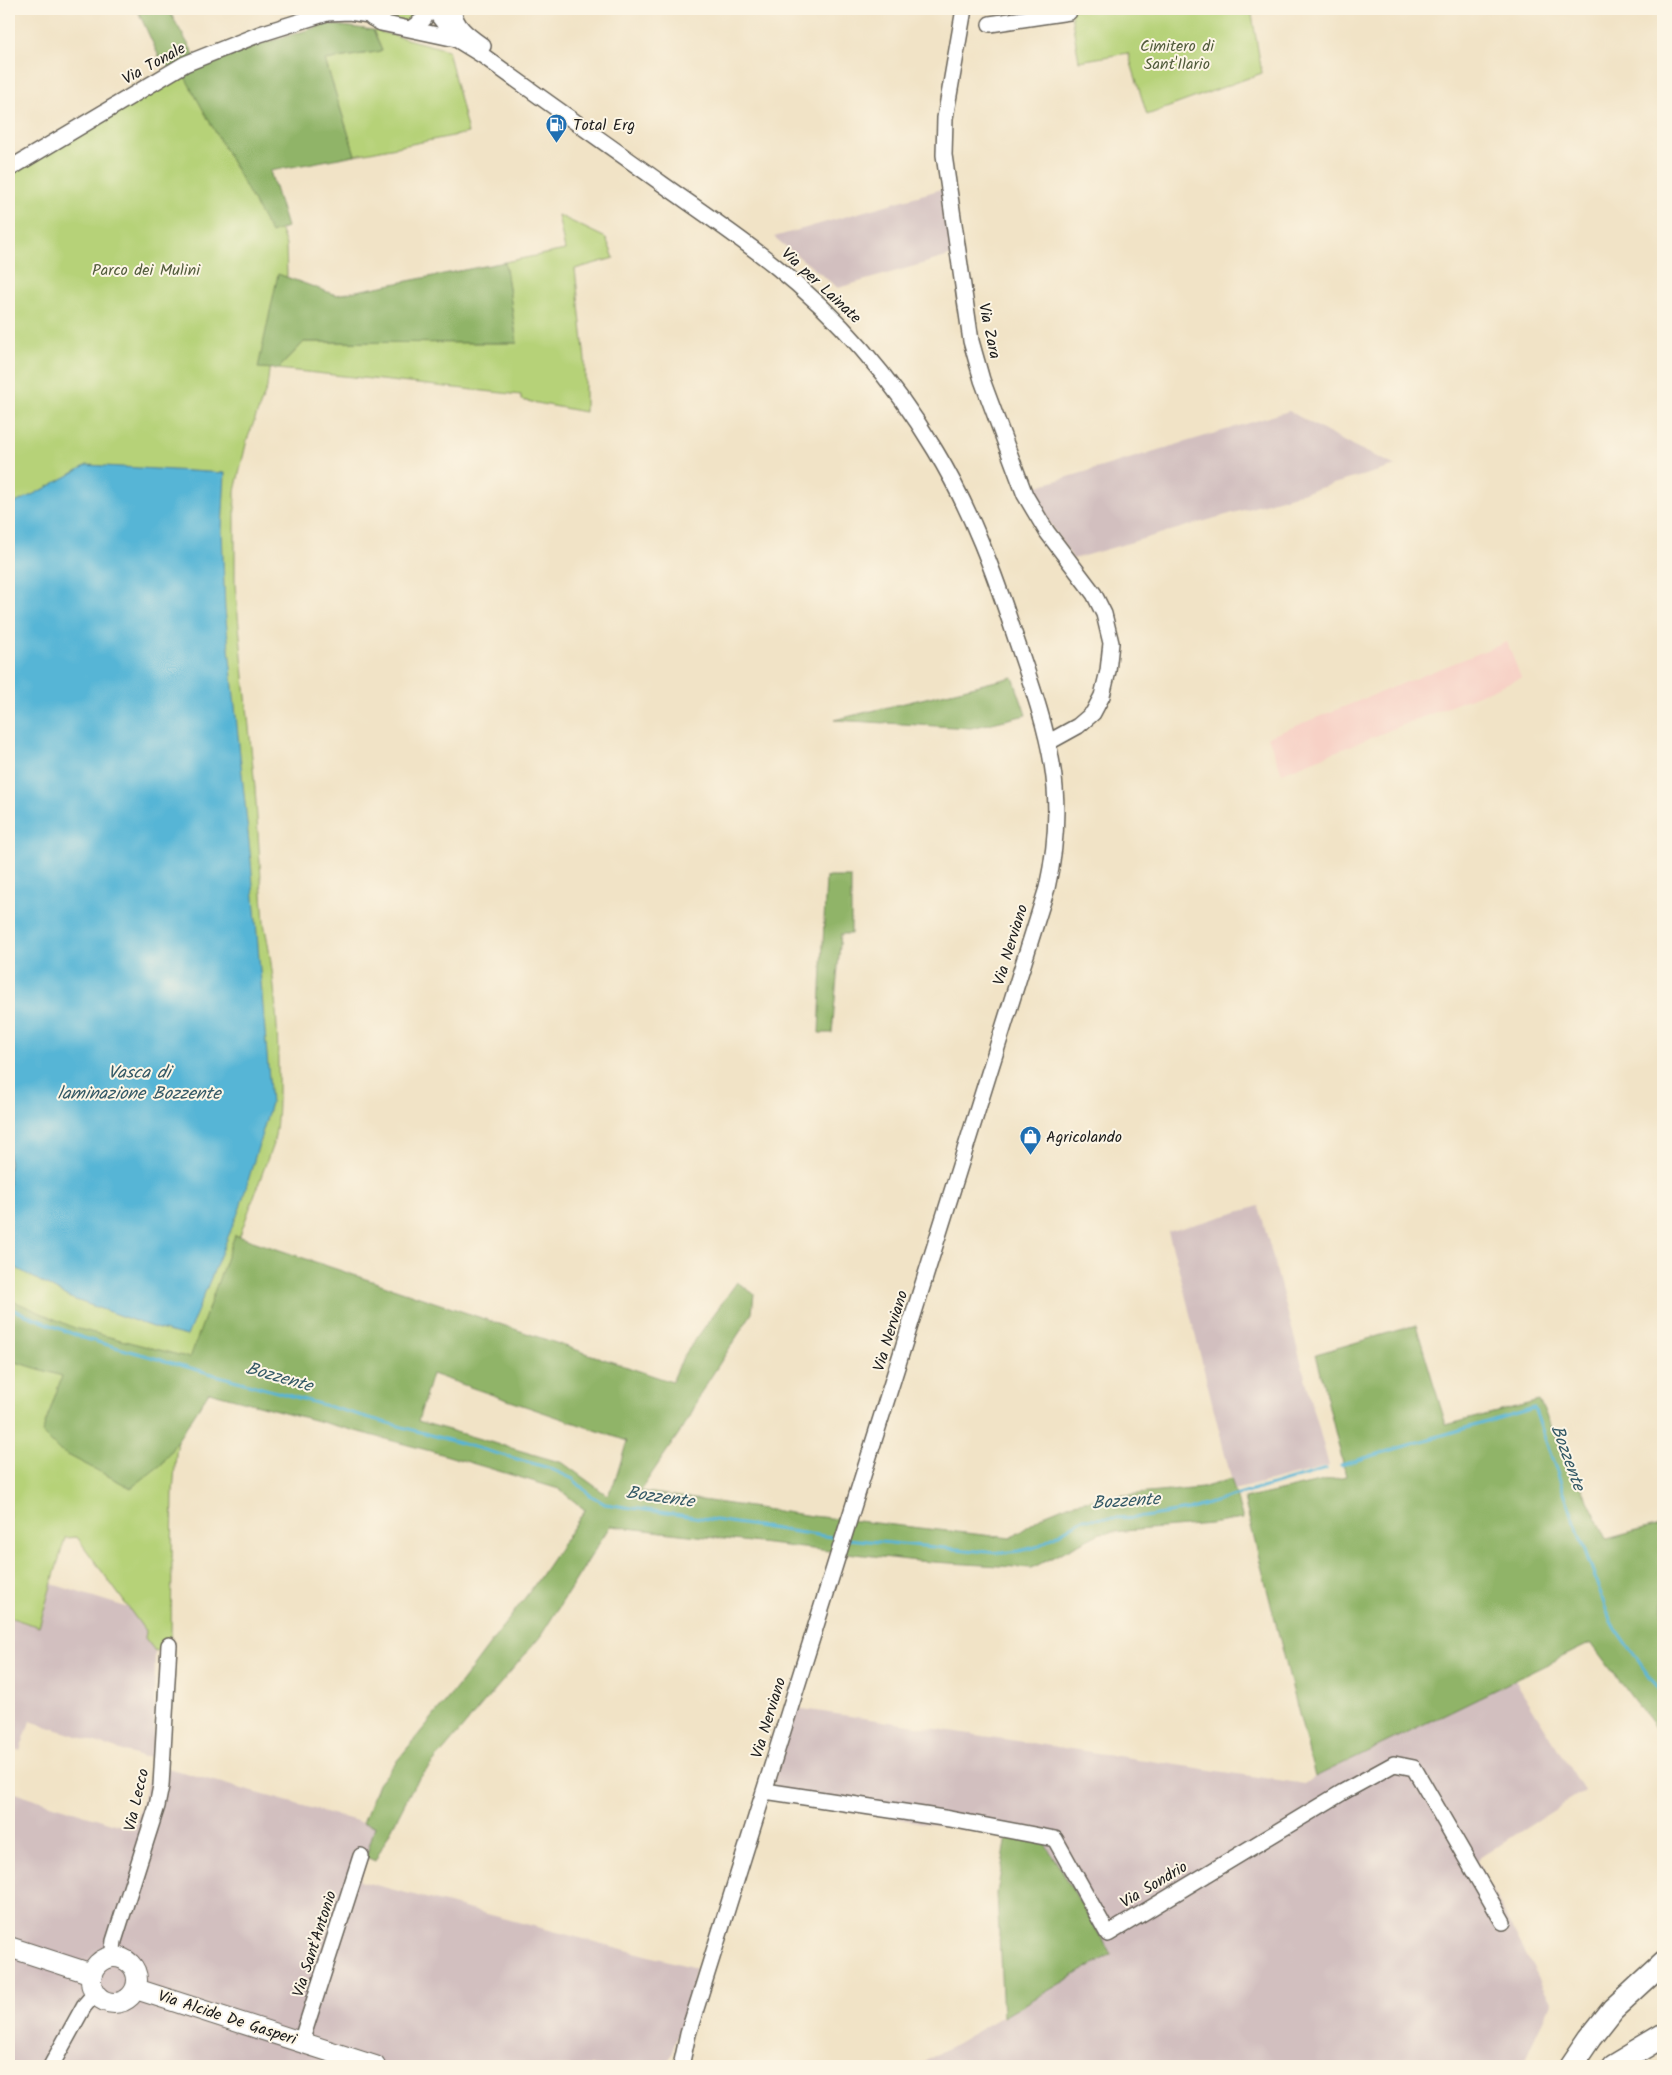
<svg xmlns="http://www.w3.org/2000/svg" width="1672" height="2075" viewBox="0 0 1672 2075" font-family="Kalam,sans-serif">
	<rect width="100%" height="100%" fill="#fcf5e5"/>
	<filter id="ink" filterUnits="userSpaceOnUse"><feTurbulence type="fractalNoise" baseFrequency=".02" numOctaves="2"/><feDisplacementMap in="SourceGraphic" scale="10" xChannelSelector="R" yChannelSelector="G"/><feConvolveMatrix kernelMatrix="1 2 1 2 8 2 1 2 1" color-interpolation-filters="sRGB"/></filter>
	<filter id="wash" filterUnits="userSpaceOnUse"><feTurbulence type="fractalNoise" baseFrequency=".0096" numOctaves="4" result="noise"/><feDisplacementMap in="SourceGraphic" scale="20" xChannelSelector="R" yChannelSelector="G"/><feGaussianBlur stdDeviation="1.12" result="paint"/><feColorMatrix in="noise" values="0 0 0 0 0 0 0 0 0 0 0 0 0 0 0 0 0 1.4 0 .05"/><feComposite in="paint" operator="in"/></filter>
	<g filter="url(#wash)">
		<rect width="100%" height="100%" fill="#f1e3c6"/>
		<path fill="#f7d1c6" d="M1507 642 1521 678 1282 773 1268 737Z"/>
		<path fill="#d2bfbf" d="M942 189 953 255 838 288 774 237Z
			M1289 411 1341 440 1396 466 1073 559 1028 489Z
			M1259 1206 1329 1466 1234 1490 1178 1266 1168 1232Z
			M52 1584 129 1608 155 1641 154 1756 142 1757 30 1721 20 1751 9 1747V1618L38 1627Z
			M1515 1680 1584 1791 1476 1860 1551 2002 1522 2066H917L1110 1954 1007 1837 769 1797 796 1708 1305 1784 1315 1777Z
			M153 1764 375 1826 360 1881 696 1968 690 1996 667 2066H9V1791L134 1830Z"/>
		<path fill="#b6d278" stroke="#69774a" d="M370 9H421C409 32 386 19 370 9Z
			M1070 9H1251L1262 73 1147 115 1128 53 1079 61Z
			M373 30 448 50 468 133 355 155 325 60 382 51Z
			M193 68 281 231 286 245 287 275 273 336 267 388 247 440 235 491V585L255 788 264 923C274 970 278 1020 278 1068 278 1093 279 1116 274 1141L196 1357 181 1421 176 1454 173 1492 171 1634 165 1649 155 1651 145 1638 146 1632 77 1537 65 1538 39 1627 9 1617V173Z
			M558 215 606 238 614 258 575 269 585 360V412L521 400V395L278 369 304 342 517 343 505 262 565 250Z"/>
		<path fill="#90b468" stroke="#566842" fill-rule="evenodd" d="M137 9H168L199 63 327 24 373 30 382 51 325 60 355 155 270 171 287 227 271 233 185 77 161 61Z
			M505 262 517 343 304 342 278 369 258 368 278 274 336 295Z
			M1013 677 1026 715 971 728 834 720Z
			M826 877H851V934H841L832 1033H819Z
			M235 1235 672 1382 683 1357 737 1282 754 1294 752 1313 700 1394 690 1417 640 1491 812 1516 1011 1538 1046 1514 1073 1503 1115 1496 1202 1488 1231 1479 1243 1519 1210 1524 1100 1533 1032 1568 917 1561 610 1526 540 1637 414 1785 375 1861 366 1857 375 1826 363 1823 378 1784 459 1685 533 1587 585 1510 559 1489 438 1453 209 1392 162 1464 131 1488 60 1451 42 1433 62 1376 9 1360V1299L75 1328 190 1358ZM432 1374 627 1441 614 1484 607 1495 563 1463 418 1421Z
			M1416 1325 1446 1425 1539 1401 1607 1539 1663 1524V1739L1591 1643 1315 1777 1244 1499 1346 1476 1316 1354Z
			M1007 1837 1045 1843 1111 1954 1003 2017 997 1893Z"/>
		<path fill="#57b5d6" stroke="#3a6879" d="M87 465 225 473 222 531 225 609 251 861 271 1103 240 1208 187 1336 155 1328 70 1298 9 1264V506L46 488Z"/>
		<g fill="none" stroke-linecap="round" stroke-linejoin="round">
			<path stroke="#57b5d6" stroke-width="3" d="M9 1308 83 1338 549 1468 573 1479 590 1495 605 1504 838 1538
				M1341 1465 1534 1408 1607 1612 1616 1629 1663 1696
				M847 1539 999 1553 1019 1551 1036 1547 1054 1537 1083 1519 1144 1517 1188 1510 1326 1469"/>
		</g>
	</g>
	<g filter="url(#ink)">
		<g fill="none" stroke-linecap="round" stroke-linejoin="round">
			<defs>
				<path id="minor" d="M363 9 372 18 381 23 456 39 482 55C541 98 601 140 661 183 699 210 738 236 774 265 838 316 893 380 935 450 972 511 995 575 1017 642 1048 733 1069 791 1047 888L688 2034 681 2066
					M433 9 456 39
					M453 9C455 27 469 36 483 46
					M964 9 945 118 944 155 971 341 982 380 1025 495 1047 532 1094 594 1104 614 1111 643 1108 671 1102 696 1093 713 1078 726 1049 742
					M327 13 349 12 369 15
					M990 24 1069 12
					M410 29 424 19 430 9
					M9 169 185 64 260 34 327 13 335 9
					M765 1791 950 1819 1055 1839 1108 1934 1343 1792 1394 1764 1414 1768 1503 1922
					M112 1957 114 1941 157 1806 161 1786 169 1645
					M301 2042 361 1856
					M51 2066 84 2006 91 1998 97 1996"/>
				<path id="major" d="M9 1947 92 1974
					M91 1980a23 23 0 1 1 46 0a23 23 0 1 1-46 0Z
					M136 1989 375 2066"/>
				<path id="highway" d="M1571 2066 1590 2038 1613 2009 1663 1963
					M1613 2066 1663 2036"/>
			</defs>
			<use href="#minor" stroke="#676258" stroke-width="18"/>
			<use href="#major" stroke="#676258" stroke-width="22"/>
			<use href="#highway" stroke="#676258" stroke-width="25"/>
			<use href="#minor" stroke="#fff" stroke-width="15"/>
			<use href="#major" stroke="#fff" stroke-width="20"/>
			<use href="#highway" stroke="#fff" stroke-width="22"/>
		</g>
	</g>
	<defs>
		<symbol id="fuel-pin" viewBox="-11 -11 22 30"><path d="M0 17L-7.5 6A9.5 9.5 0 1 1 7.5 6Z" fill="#1f6fb2" stroke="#fcf5e5"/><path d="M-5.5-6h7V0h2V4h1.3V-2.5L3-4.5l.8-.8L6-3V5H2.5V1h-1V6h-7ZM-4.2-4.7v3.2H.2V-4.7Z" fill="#fff"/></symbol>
		<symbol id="shop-pin" viewBox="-11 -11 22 30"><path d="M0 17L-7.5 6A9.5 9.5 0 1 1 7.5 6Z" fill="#1f6fb2" stroke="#fcf5e5"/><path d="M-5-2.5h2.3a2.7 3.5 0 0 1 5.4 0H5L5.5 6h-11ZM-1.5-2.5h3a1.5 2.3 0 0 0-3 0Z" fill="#fff"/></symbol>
	</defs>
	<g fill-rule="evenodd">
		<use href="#fuel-pin" x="544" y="112" width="25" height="34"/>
		<use href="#shop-pin" x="1018" y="1124" width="25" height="34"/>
	</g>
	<g text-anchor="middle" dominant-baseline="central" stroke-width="4" stroke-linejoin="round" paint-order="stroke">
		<g font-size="16" fill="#525c3c" stroke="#fcf5e5">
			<text x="1177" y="46">Cimitero di<tspan x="1177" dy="18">Sant'Ilario</tspan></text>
			<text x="146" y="270">Parco dei Mulini</text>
		</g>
		<g font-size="16" fill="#1c1c1c" stroke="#fcf5e5">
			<text transform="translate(154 64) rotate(-29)">Via Tonale</text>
			<text transform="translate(821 286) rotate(43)">Via per Lainate</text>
			<text transform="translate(989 331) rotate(78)">Via Zara</text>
			<text transform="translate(1011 945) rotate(-73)">Via Nerviano</text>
			<text transform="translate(891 1331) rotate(-73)">Via Nerviano</text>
			<text transform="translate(769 1718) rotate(-73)">Via Nerviano</text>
			<text transform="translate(137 1800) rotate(-77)">Via Lecco</text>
			<text transform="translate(1154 1885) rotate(-31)">Via Sondrio</text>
			<text transform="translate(315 1944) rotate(-72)">Via Sant'Antonio</text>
			<text transform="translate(227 2018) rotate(18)">Via Alcide De Gasperi</text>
		</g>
		<g font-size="16" fill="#1c1c1c" stroke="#fcf5e5" text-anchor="start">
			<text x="573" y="125">Total Erg</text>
			<text x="1046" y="1137">Agricolando</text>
		</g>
		<g font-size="18" font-style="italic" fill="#345966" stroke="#fcf5e5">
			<text x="139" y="1073">Vasca di<tspan x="139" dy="21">laminazione Bozzente</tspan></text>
			<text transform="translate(279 1378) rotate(16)">Bozzente</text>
			<text transform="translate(1567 1458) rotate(70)">Bozzente</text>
			<text transform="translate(660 1498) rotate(8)">Bozzente</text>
			<text transform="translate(1126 1502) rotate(-4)">Bozzente</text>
		</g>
	</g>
	<rect width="1672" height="2075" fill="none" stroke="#fcf5e5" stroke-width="30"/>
</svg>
